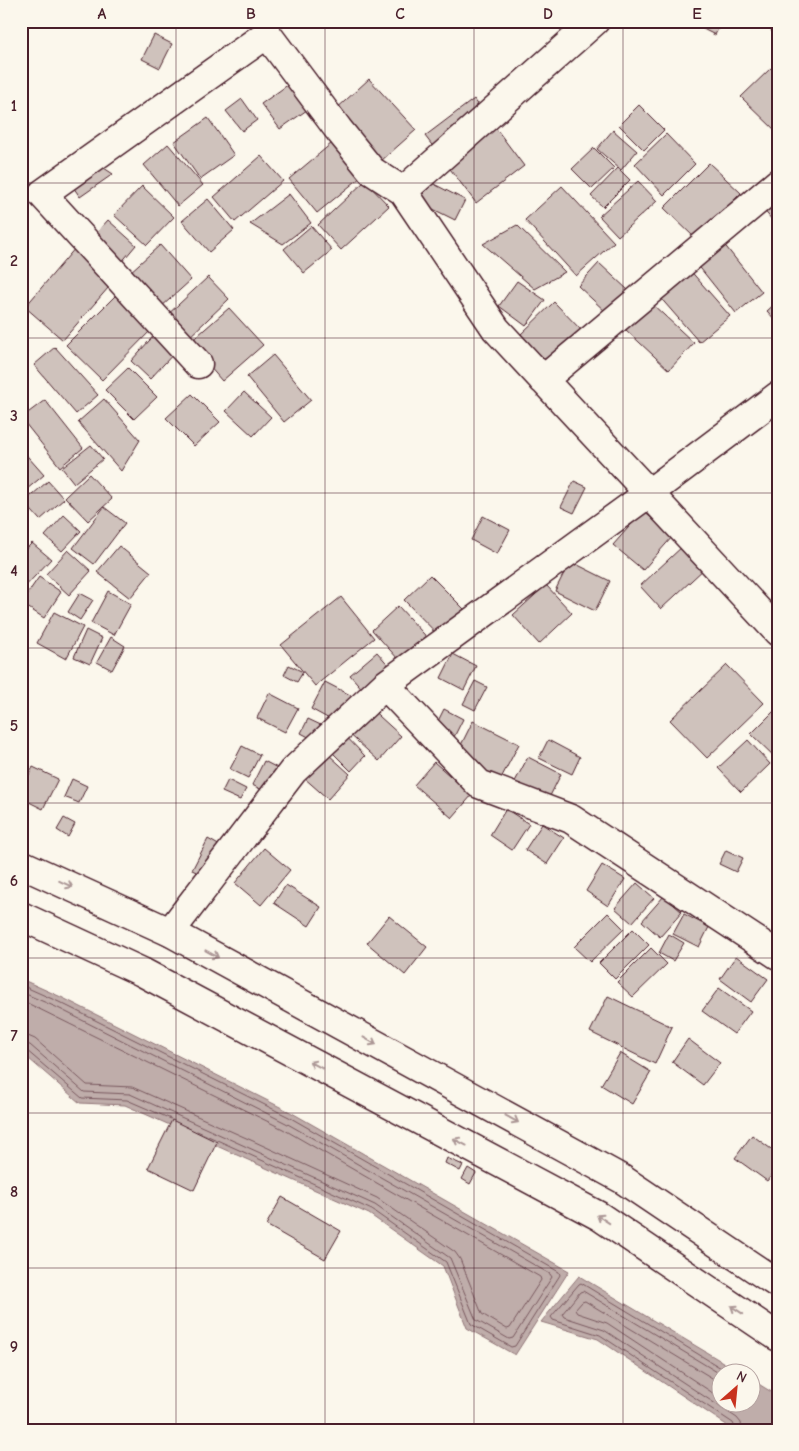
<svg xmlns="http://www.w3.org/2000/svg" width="799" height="1451" viewBox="0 0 799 1451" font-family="'Comic Neue',sans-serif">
	<rect width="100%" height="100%" fill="#fbf7ec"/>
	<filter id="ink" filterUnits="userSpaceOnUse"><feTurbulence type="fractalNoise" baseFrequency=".02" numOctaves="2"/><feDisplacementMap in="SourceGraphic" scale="10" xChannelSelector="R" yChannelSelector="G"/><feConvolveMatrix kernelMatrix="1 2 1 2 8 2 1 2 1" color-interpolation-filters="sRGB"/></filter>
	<g filter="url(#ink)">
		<path fill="#bfadaa" stroke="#907477" d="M21 979 61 997 292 1113 569 1271 515 1355 467 1328 443 1266 369 1214 125 1105 80 1103 21 1052Z
			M579 1276 741 1373 722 1374V1404H752V1380L778 1396V1430H734L598 1339 541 1322Z"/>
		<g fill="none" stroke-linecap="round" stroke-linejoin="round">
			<path stroke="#79585e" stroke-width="1" d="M21 985 59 1002 289 1117 559 1272 560 1275 515 1346 511 1347 471 1324 446 1262 372 1210 197 1131
				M21 992 56 1007 286 1123 550 1274 552 1277 513 1338 509 1339 476 1320 450 1258 375 1205 130 1094 84 1092 30 1045 21 1043
				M21 1000 283 1129 540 1277 541 1280 510 1328 507 1329 482 1314 460 1259 455 1252 377 1198 253 1141 132 1087 87 1085 35 1039 28 1036 21 1035
				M21 1049 26 1050 82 1098 127 1100 171 1119
				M731 1374 581 1283 579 1284 551 1317 553 1320 600 1335 733 1423 736 1430
				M722 1375 583 1291 580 1292 562 1314 564 1317 604 1330 737 1418 741 1423 742 1430
				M722 1384 585 1301 582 1302 575 1310 577 1313 607 1323 722 1399"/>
		</g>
		<path fill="#cfc2bc" stroke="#4a1f2b" d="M707 21H722L715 35 703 29Z
			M730 21H749L736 30Z
			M776 21H778V34L771 31Z
			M154 35 172 44 160 68 142 59Z
			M771 68 778 75V133L741 97Z
			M296 79 314 105 280 129 261 104Z
			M369 79 416 130 381 161 334 111Z
			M242 99 257 120 242 131 226 111Z
			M474 99 524 166 476 203 425 136Z
			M639 105 664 130 644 150 619 125Z
			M208 118 234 155 200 179 174 142Z
			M613 130 637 151 621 170 597 149Z
			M666 134 695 164 664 195 635 164Z
			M332 143 361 177 317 213 289 179Z
			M168 144 203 185 178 206 144 165Z
			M594 148 614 168 592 189 572 169Z
			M261 156 283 181 235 222 214 197Z
			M95 162 113 174 80 197 69 181Z
			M709 163 741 193 696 239 664 208Z
			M618 168 630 180 603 207 591 196Z
			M365 181 389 206 341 250 318 225Z
			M638 181 657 201 618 236 599 216Z
			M430 182 465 200 455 220 419 202Z
			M142 186 174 217 147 245 114 215Z
			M562 186 614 242 576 276 525 220Z
			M289 194 311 223 283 244 250 224Z
			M778 198V227L763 209Z
			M208 199 234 230 209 252 182 221Z
			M108 220 136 245 120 264 91 239Z
			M517 225 565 272 535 289 483 244Z
			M311 226 332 250 304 273 284 249Z
			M723 243 762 292 736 313 697 264Z
			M160 245 191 280 160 308 129 273Z
			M76 247 115 280 63 340 25 307Z
			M599 263 628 290 607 313 578 286Z
			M688 268 730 316 699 342 658 295Z
			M208 277 229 299 185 341 164 318Z
			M517 281 545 300 526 326 499 306Z
			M122 289 157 324 102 380 66 345Z
			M778 301V323L767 311Z
			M554 302 585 334 550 368 519 336Z
			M650 302 694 343 669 370 625 329Z
			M229 308 263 345 222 381 189 343Z
			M158 331 177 350 150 379 131 361Z
			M55 347 98 395 76 414 34 365Z
			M273 355 311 400 284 422 247 377Z
			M128 368 157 397 134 419 105 390Z
			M244 392 271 417 253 436 226 411Z
			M192 394 220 422 194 446 166 418Z
			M104 399 140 440 121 471 78 422Z
			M45 400 83 448 60 467 21 418Z
			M91 445 103 459 74 483 62 468Z
			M21 449 44 475 21 494Z
			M89 474 112 499 88 521 65 497Z
			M48 481 64 499 40 520 24 502Z
			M574 481 587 487 574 513 561 507Z
			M104 507 125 523 94 564 73 548Z
			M643 511 673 536 643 570 613 545Z
			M21 515 29 521 21 531Z
			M64 515 81 531 62 551 45 536Z
			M483 516 510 530 497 554 471 540Z
			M32 543 51 559 21 591V554Z
			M684 545 706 567 661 609 640 586Z
			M119 546 151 572 130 598 97 572Z
			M68 550 91 571 69 595 46 574Z
			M570 561 610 581 595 611 555 591Z
			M430 575 472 617 446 643 404 600Z
			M39 577 61 592 44 618 21 603Z
			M546 585 572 613 539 644 513 615Z
			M108 591 131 604 114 635 91 623Z
			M80 593 93 600 80 620 68 612Z
			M341 597 374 638 315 686 281 645Z
			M398 606 434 645 407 669 372 630Z
			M54 612 83 627 66 659 37 643Z
			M86 630 102 638 90 664 74 657Z
			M111 637 125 646 112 670 97 662Z
			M377 652 399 677 372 700 350 675Z
			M453 654 476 666 464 690 441 678Z
			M289 665 303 672 297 682 284 675Z
			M727 665 764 703 707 758 670 720Z
			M475 681 487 687 475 710 463 704Z
			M325 682 358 699 344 727 311 709Z
			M269 693 298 708 285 732 257 718Z
			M368 706 401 736 379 761 346 731Z
			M778 707V760L751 734Z
			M444 709 463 719 450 745 431 735Z
			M308 719 325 727 318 742 301 733Z
			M473 721 519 744 499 782 454 759Z
			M337 727 365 756 351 771 322 742Z
			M548 740 580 757 572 774 539 758Z
			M748 740 770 764 741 792 718 768Z
			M317 744 350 774 328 799 294 769Z
			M242 746 260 755 248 778 230 769Z
			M528 757 561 774 544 808 510 791Z
			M264 761 291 775 279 798 252 785Z
			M434 762 472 795 452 818 414 785Z
			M33 767 58 779 43 809 21 798V790Z
			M72 779 87 786 79 803 64 797Z
			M228 780 246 789 240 800 222 792Z
			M506 809 529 824 512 850 490 835Z
			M64 818 75 824 68 837 57 830Z
			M542 824 564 838 547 864 525 850Z
			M208 839 222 847 207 877 192 870Z
			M264 848 290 870 261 905 235 883Z
			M726 850 743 858 736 872 719 864Z
			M602 865 625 879 608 906 586 891Z
			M637 883 654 898 632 923 615 908Z
			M286 885 321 907 309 926 274 903Z
			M664 896 682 912 660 937 642 921Z
			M608 913 624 929 590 962 574 947Z
			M684 914 709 927 699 947 673 934Z
			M389 916 427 947 405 975 367 943Z
			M633 929 649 945 615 979 599 963Z
			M669 934 684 943 673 961 659 953Z
			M651 948 667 964 633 997 617 982Z
			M736 956 768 979 751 1002 720 979Z
			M719 988 751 1011 734 1034 702 1011Z
			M608 996 672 1027 655 1064 590 1032Z
			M688 1039 720 1063 703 1085 672 1062Z
			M620 1053 651 1072 632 1104 601 1085Z
			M172 1120 217 1142 194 1190 148 1168Z
			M752 1135 778 1154V1167L767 1181 735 1158Z
			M447 1158 463 1165 460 1171 445 1163Z
			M468 1168 476 1173 470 1184 462 1179Z
			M282 1197 341 1231 325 1259 266 1225Z"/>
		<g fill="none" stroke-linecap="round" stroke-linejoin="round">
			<defs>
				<path id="street" d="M595 21 403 191 496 329 778 632
					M198 364 42 194 267 34 338 129 372 171 403 191
					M543 380 778 183
					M385 685 479 784 571 819 778 955
					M170 932 293 771 385 685 649 493 778 396"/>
				<path id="highway" d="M21 864 170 932 622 1179 778 1284
					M21 916 142 972 599 1216 778 1337"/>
			</defs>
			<use href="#street" stroke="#4a1f2b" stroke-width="31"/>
			<use href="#highway" stroke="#4a1f2b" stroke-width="31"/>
			<use href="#street" stroke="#fbf7ec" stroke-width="28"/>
			<use href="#highway" stroke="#fbf7ec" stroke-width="28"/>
		</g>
		<defs><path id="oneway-shaft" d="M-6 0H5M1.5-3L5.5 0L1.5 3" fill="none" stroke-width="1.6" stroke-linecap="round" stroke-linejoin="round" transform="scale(1.25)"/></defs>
		<g stroke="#ab9695">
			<use href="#oneway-shaft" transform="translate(66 884) rotate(25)"/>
			<use href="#oneway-shaft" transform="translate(212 954) rotate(29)"/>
			<use href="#oneway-shaft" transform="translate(370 1041) rotate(29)"/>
			<use href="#oneway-shaft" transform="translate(316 1065) rotate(-152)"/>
			<use href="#oneway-shaft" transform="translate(512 1119) rotate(29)"/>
			<use href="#oneway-shaft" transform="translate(460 1142) rotate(-152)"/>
			<use href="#oneway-shaft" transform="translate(603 1219) rotate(-147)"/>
			<use href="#oneway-shaft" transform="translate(737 1310) rotate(-146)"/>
		</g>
	</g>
	<path fill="none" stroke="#4a1f2b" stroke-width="1" stroke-opacity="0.55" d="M176 21V1430M325 21V1430M474 21V1430M623 21V1430M21 183H778M21 338H778M21 493H778M21 648H778M21 803H778M21 958H778M21 1113H778M21 1268H778"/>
	<rect width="799" height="1451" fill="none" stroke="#fbf7ec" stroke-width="55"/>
	<g transform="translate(736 1388) rotate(27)"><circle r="24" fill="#fbf7ec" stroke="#b4a19f"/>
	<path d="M0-4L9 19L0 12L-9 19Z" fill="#c8321e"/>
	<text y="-8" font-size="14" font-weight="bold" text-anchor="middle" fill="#4a1f2b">N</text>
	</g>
	<rect x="28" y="28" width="744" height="1396" fill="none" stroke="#4a1f2b" stroke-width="2"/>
	<g font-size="16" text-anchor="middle" font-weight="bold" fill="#4a1f2b">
		<text x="102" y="19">A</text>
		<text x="251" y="19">B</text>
		<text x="400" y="19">C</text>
		<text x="548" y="19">D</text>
		<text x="697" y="19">E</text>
		<text x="14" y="111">1</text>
		<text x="14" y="266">2</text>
		<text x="14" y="421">3</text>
		<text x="14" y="576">4</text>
		<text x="14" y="731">5</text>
		<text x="14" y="886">6</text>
		<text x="14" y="1041">7</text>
		<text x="14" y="1197">8</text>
		<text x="14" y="1352">9</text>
	</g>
</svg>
